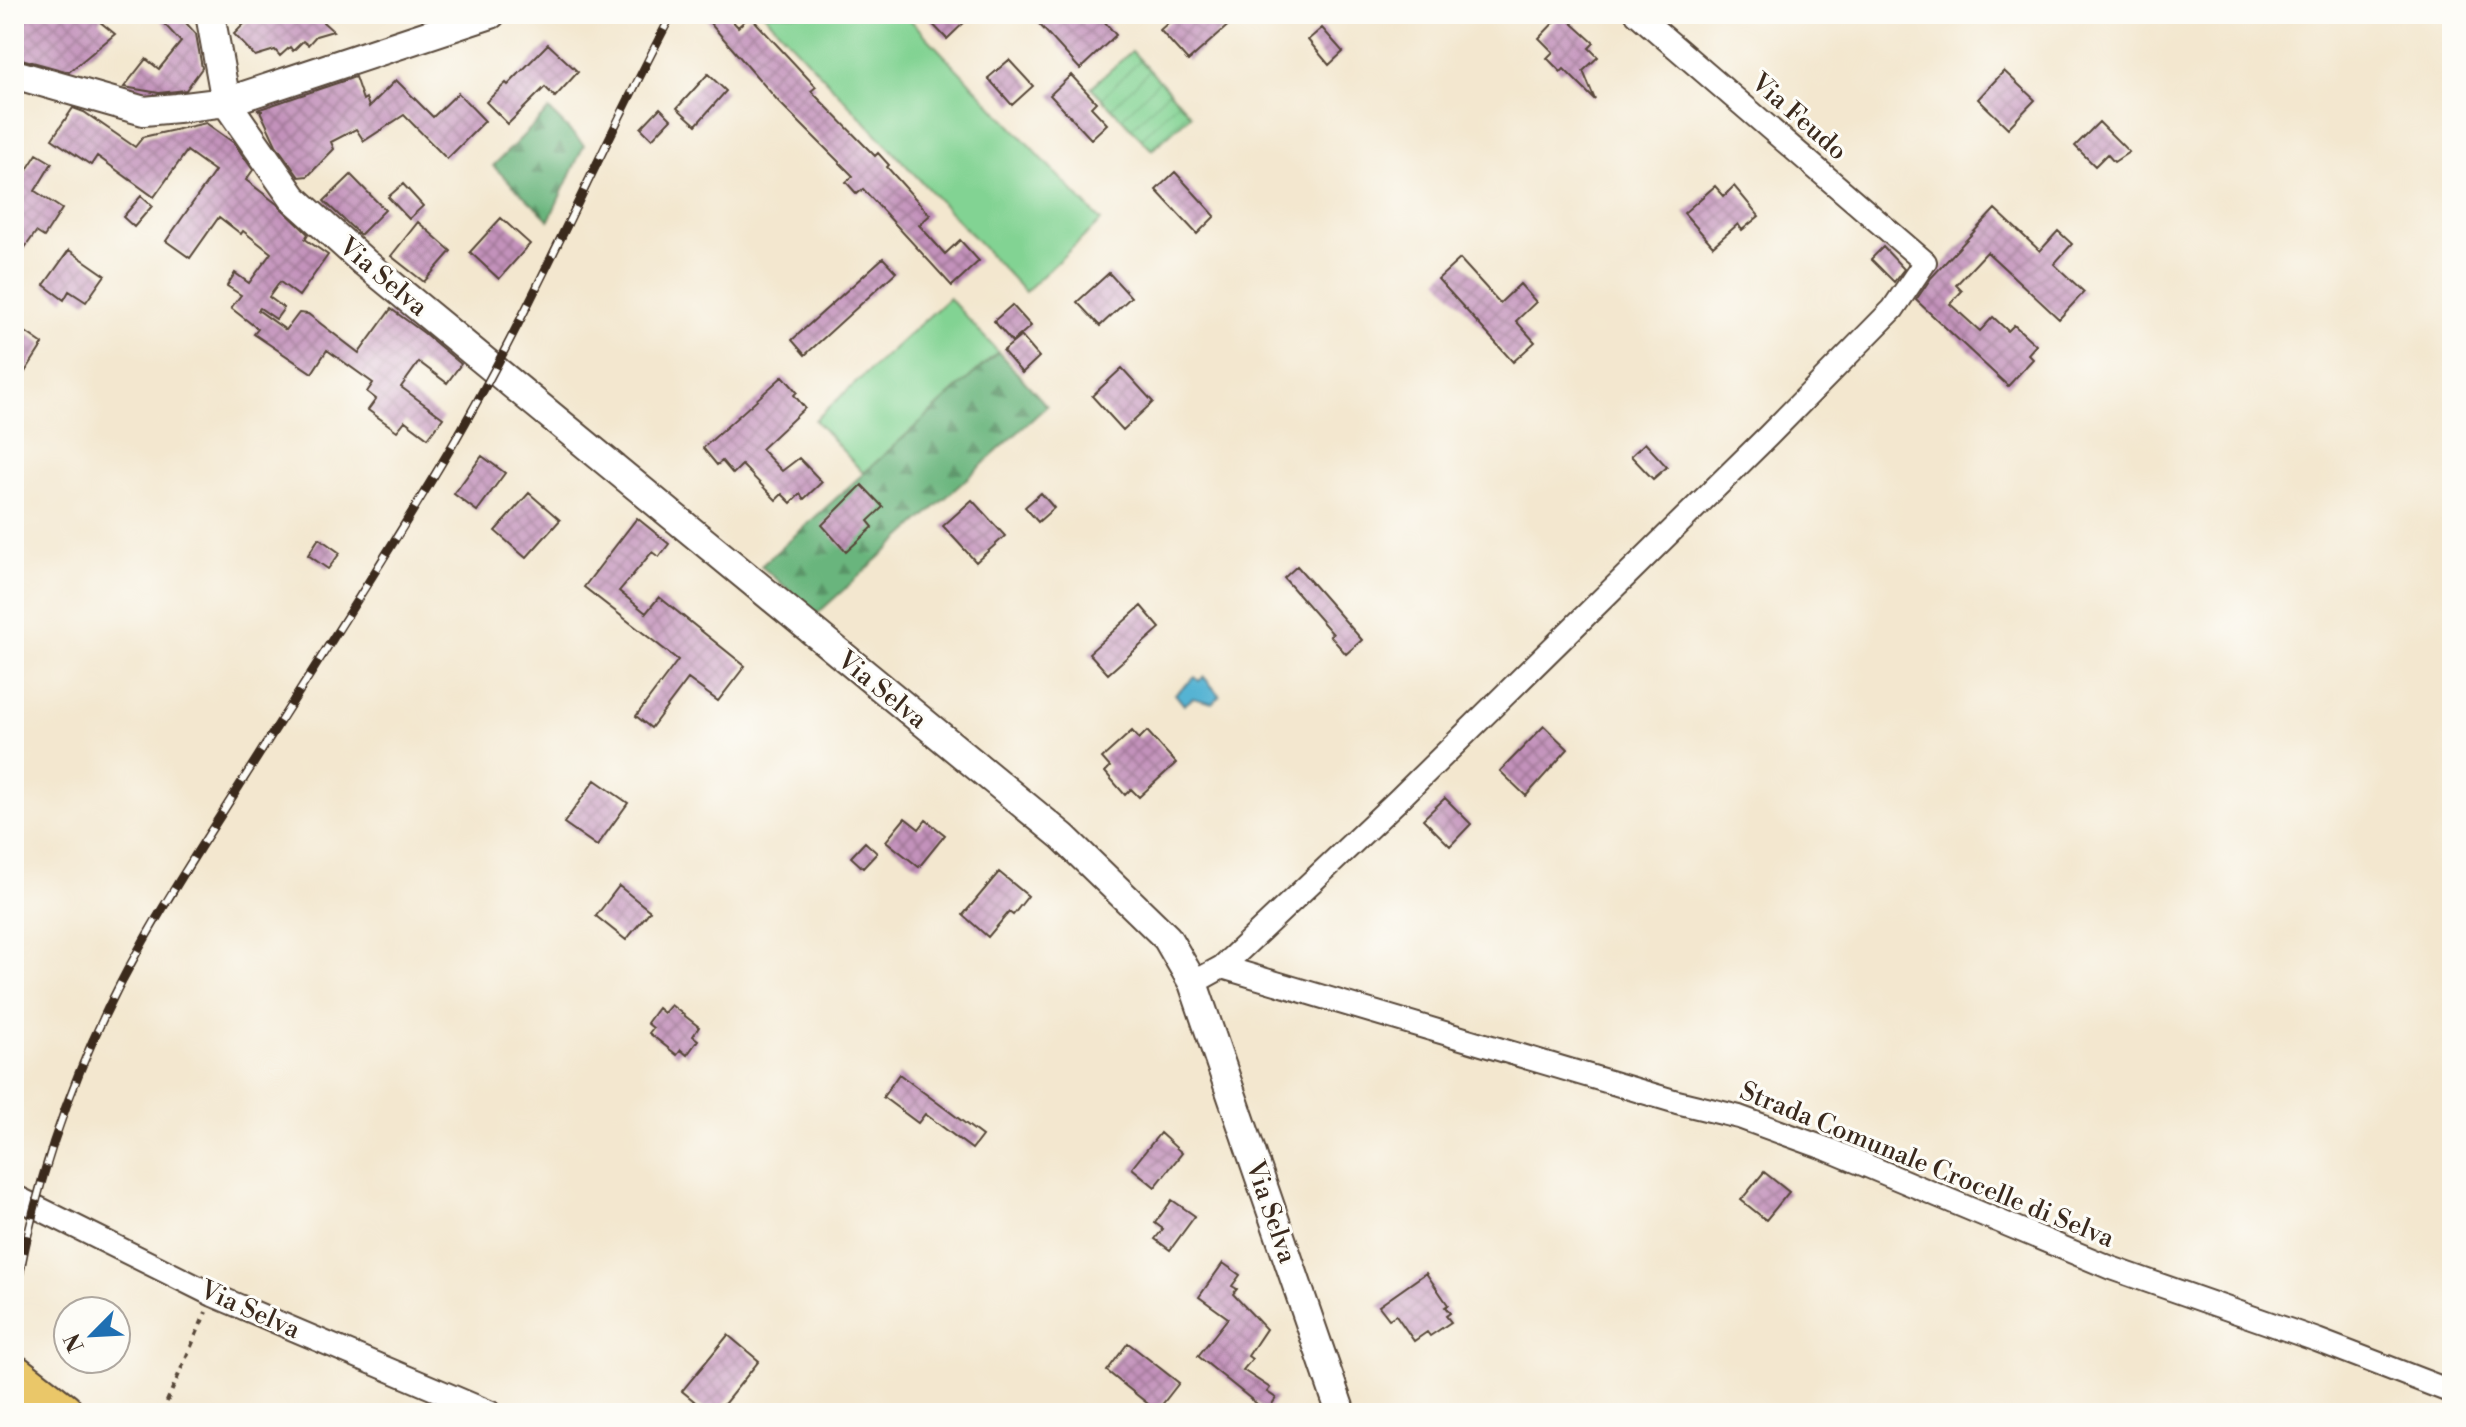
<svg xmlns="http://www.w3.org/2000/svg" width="2466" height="1427" viewBox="0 0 2466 1427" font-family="'Libre Bodoni',serif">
	<defs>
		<pattern id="forest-firs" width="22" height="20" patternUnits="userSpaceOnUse" patternTransform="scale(2)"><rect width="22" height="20" fill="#69b57d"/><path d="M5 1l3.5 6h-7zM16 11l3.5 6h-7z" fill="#589366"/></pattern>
		<pattern id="garden-furrows" width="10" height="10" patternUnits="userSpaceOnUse" patternTransform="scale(2)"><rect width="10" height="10" fill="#82d393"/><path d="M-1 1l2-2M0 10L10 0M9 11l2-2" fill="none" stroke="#71b57e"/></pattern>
		<pattern id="building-cross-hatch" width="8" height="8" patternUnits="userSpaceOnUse" patternTransform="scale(2)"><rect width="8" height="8" fill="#c392bb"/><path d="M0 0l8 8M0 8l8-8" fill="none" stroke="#a07797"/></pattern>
	</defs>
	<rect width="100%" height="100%" fill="#fdfcf7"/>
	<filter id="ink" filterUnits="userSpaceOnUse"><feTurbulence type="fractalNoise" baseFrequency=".0125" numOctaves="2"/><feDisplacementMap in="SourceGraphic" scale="16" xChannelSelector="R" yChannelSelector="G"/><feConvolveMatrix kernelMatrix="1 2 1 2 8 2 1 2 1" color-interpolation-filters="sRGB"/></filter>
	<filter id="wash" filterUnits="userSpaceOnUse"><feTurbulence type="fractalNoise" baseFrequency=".006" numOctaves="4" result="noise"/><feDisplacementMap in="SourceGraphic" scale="32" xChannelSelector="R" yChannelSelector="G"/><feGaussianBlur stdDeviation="1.8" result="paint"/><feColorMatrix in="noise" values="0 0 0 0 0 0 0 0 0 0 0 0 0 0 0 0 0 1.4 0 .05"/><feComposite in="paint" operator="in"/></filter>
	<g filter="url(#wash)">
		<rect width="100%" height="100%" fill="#f3e7cf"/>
		<path fill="#82d393" stroke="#5e7e58" stroke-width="2" d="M764 14H905L1101 221 1025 292Z
			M949 298 998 352 864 474 815 420Z"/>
		<path fill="url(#forest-firs)" stroke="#52704e" stroke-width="2" d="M549 110 584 145 549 220 493 166Z
			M998 352 1047 406 817 614 761 566Z"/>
		<path fill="url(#garden-furrows)" stroke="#5e7e58" stroke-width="2" d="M1132 51 1191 115 1152 150 1091 87Z"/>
		<path fill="#54b3d3" stroke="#486e78" stroke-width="2" d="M1195 677 1199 681 1204 677 1220 696 1212 703 1193 698 1184 705 1175 694Z"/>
		<g id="blocks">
			<path fill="url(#building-cross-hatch)" d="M14 14H105L99 21 115 34 69 72 14 57Z
				M155 14H178L196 34 202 68 186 90 159 93 124 87 146 59 159 69 181 42Z
				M254 14H314L333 31 316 36 308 45 303 41 293 51 290 47 280 56 275 50 255 56 234 34Z
				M702 14H726L738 27 750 16 816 87 811 91 875 156 878 153 889 165 887 167 930 215 919 225 945 254 960 240 979 261 952 286 863 189 857 194 846 182 853 176 779 102Z
				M923 14H973L947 39Z
				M1030 14H1076L1085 23 1098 14 1116 35 1080 69Z
				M1178 14H1225L1232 22 1188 61 1160 30Z
				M1562 14 1594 43 1589 48 1598 57 1583 71 1595 100 1564 69 1561 72 1547 58 1553 52 1539 38Z
				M1322 28 1343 52 1329 65 1308 40Z
				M548 44 578 72 555 97 545 87 508 124 486 102 506 83 508 85Z
				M1009 60 1033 86 1012 105 988 78Z
				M2004 71 2035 100 2008 128 1978 99Z
				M708 74 726 91 696 125 677 108Z
				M1071 75 1096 102 1091 107 1107 124 1091 139 1050 95Z
				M355 77 363 100 366 98 369 107 396 80 433 117 458 93 485 121 447 159 404 115 364 141 356 129 331 142 334 149 308 176 299 177 276 145 260 111H263L257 110Z
				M73 108 84 112 135 147 143 137 206 123 234 143 253 170 246 180 277 204 308 234 305 239 328 255 299 296 280 282 269 297 284 308 276 319 260 308 258 310 286 330 299 313 308 314 359 353 391 309 424 333 461 364 447 383 419 362 401 387 443 418 428 438 405 421 397 431 368 410 376 399 367 392 373 383 327 350 312 373 254 334 258 329 231 308 241 295 227 286 235 273 249 283 271 253 243 231 241 234 219 217 190 258 166 241 215 171 187 151 154 197 97 156 91 165 52 139Z
				M660 108 671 119 652 139 641 128Z
				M2099 122 2129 152 2114 162 2107 154 2095 166 2075 146Z
				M37 154 52 163 35 191 62 209 44 237 36 232 14 263V190Z
				M1175 172 1215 216 1197 234 1156 190Z
				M351 175 385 210 360 235 324 201Z
				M403 184 423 206 409 219 388 197Z
				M1715 186 1724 196 1734 186 1759 216 1742 230 1738 224 1713 246 1684 213Z
				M141 196 152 206 134 227 123 217Z
				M1995 209 2040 251 2058 231 2072 244 2054 264 2084 292 2059 319 1987 252 1956 285 1962 291 1950 304 1980 331 1993 317 2008 331 2014 325 2036 345 2028 354 2033 359 2008 386 1916 300 1931 278Z
				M501 218 530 244 499 279 470 252Z
				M418 222 451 251 424 282 391 256Z
				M1883 247 1904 269 1894 282 1871 259Z
				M69 250 105 275 86 302 69 291 64 300 44 285Z
				M883 258 896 272 805 355 792 340Z
				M1460 259 1500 303 1520 284 1536 302 1516 321 1535 342 1513 362 1438 279Z
				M1109 273 1131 297 1100 326 1077 302Z
				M1012 305 1031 326 1012 342 994 321Z
				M14 324 43 344 14 389Z
				M1021 336 1039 357 1022 373 1003 351Z
				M1122 368 1153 402 1123 430 1092 396Z
				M783 376 797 392 794 395 805 408 761 449 782 471 799 458 822 482 804 499 800 494 791 503 782 494 776 500 742 465 733 474 722 461 717 465 703 448Z
				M1645 443 1667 467 1653 479 1631 456Z
				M482 456 505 473 477 511 454 494Z
				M862 485 883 507 868 521 873 527 846 552 822 525Z
				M529 493 560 520 526 558 495 531Z
				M1041 493 1054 508 1038 522 1025 507Z
				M972 500 1005 536 976 562 943 526Z
				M637 518 669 544 659 557 652 552 619 591 646 613 659 597 745 666 718 701 688 679 651 728 636 716 678 660 584 587Z
				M319 538 340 553 328 569 308 555Z
				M1297 566 1362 640 1346 654 1330 636 1333 634 1284 578Z
				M1141 606 1160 628 1108 674 1089 653Z
				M1544 726 1568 749 1526 796 1500 771Z
				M1132 731 1139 739 1147 731 1176 763 1139 797 1131 789 1125 795 1105 772 1110 767 1102 758Z
				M595 780 628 803 597 846 564 823Z
				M1445 798 1471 824 1450 846 1423 819Z
				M905 818 919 829 926 820 945 835 919 867 886 841Z
				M865 842 877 853 863 868 851 857Z
				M999 872 1028 896 1013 915 1009 912 988 937 963 915Z
				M619 886 650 911 626 940 596 916Z
				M671 1005 699 1027 693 1036 698 1040 687 1055 681 1050 677 1055 649 1033 653 1028 647 1023 658 1008 664 1013Z
				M899 1074 982 1136 972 1149 925 1114 918 1123 883 1097Z
				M1160 1133 1182 1153 1155 1187 1132 1168Z
				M1764 1172 1789 1192 1766 1220 1741 1200Z
				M1172 1200 1195 1216 1170 1250 1155 1239 1163 1229 1155 1223Z
				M1223 1263 1240 1275 1232 1286 1237 1289 1233 1294 1266 1329 1248 1356 1252 1359 1243 1370 1270 1388 1267 1392 1276 1398 1267 1412 1198 1356 1228 1318 1199 1297Z
				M1426 1273 1448 1305 1445 1307 1450 1313 1446 1316 1451 1322 1430 1336 1427 1332 1414 1341 1396 1315 1389 1319 1379 1306Z
				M728 1335 759 1361 717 1413H709L682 1391Z
				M1128 1343 1179 1383 1157 1411 1107 1371Z"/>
		</g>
	</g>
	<g filter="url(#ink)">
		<use href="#blocks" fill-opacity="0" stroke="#574639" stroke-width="2"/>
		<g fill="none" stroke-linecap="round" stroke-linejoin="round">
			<defs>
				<path id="minor" d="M1222 967 1398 800 1768 436 1893 309 1925 262 1637 14
					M1193 983 1222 967 1677 1102 1739 1117 1827 1149 2111 1268 2317 1340 2452 1392
					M14 1196 213 1295 491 1413"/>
				<path id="tertiary" d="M210 14 226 102 293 198 364 262 1063 837 1167 938 1193 983 1341 1413
					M14 74 144 111 177 108 226 102 491 14"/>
				<path id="motorway" d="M14 1375 63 1413
					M14 1412 15 1413"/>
			</defs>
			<use href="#minor" stroke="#574639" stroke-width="26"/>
			<use href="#tertiary" stroke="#574639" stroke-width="32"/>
			<use href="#motorway" stroke="#574639" stroke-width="44"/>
			<path stroke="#574639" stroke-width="4" stroke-dasharray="6 6" stroke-linecap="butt" d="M162 1413 206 1312"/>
			<use href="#minor" stroke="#fff" stroke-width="22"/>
			<use href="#tertiary" stroke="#fff" stroke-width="28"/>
			<use href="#motorway" stroke="#eac769" stroke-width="40"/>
			<defs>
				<path id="rail" d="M14 1306C34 1181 77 1059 139 949 171 891 208 836 243 780 312 671 383 562 449 451 532 310 595 159 672 14"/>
			</defs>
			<use href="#rail" stroke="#3b2a1e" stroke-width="9"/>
			<use href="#rail" stroke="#fdfcf7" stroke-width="6" stroke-dasharray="18" stroke-linecap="butt"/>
		</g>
	</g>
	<g text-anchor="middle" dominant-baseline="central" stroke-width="6" stroke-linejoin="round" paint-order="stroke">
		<g font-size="26" fill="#3b2a1e" stroke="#fdfcf7">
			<text transform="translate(1799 117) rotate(41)">Via Feudo</text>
			<text transform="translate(383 277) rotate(40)">Via Selva</text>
			<text transform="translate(882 690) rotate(39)">Via Selva</text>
			<text transform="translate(1927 1165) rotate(22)">Strada Comunale Crocelle di Selva</text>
			<text transform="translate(1271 1212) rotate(71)">Via Selva</text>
			<text transform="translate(250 1310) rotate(24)">Via Selva</text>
		</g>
	</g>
	<rect width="2466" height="1427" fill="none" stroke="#fdfcf7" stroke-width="48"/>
	<g transform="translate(92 1335) rotate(246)"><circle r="38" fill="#fdfcf7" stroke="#afa8a0" stroke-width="2"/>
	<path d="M0-6L14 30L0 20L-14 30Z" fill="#1f6fb2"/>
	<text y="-12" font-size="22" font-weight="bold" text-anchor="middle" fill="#3b2a1e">N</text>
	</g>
</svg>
